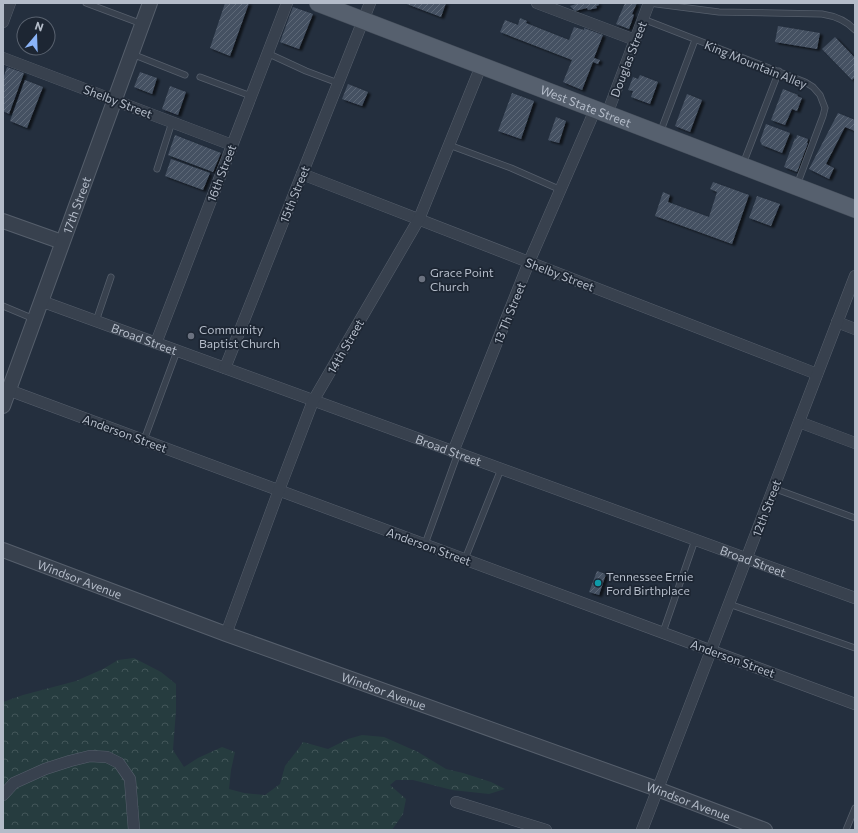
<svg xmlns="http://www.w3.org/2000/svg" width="858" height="833" viewBox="0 0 858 833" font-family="Commissioner,sans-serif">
	<defs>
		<pattern id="forest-crowns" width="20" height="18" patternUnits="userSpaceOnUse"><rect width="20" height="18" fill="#263c3f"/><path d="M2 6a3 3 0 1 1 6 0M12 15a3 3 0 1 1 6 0" fill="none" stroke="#435659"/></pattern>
		<pattern id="building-hatch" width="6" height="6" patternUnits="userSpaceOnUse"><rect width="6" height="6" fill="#455162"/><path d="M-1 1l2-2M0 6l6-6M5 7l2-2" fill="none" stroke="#5d6877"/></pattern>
		<filter id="shadow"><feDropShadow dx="3" dy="2" stdDeviation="1" flood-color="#0009"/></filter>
	</defs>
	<rect width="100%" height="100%" fill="#242f3e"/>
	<path fill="url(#forest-crowns)" d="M134 658 161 672 176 684V710L173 750 184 767 198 758 222 747 235 752 231 770 229 789 244 793 265 795 280 784 285 766 299 748 303 742 328 749 348 739 362 735 384 737 418 752 446 769 463 773 491 782 505 789 489 794 452 790 413 780H396L390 785 406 799 403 814 392 830H3V702L23 695 76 681 103 669 118 660Z"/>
	<path fill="url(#building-hatch)" filter="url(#shadow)" d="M225 3H249L230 56 210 48Z
		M404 3H446L441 17Z
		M579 3H598L599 5 596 6 597 8 588 10 587 8 575 11 570 6Z
		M625 3H637L632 14 634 15 629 29 616 24Z
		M293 7 313 14 299 49 280 42Z
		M520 18 527 21 526 23 569 40 574 27 584 30V28L603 35 594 58 600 60 598 64 593 62 582 90 563 82 572 60 500 32 505 20 518 25Z
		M778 26 820 33 817 49 775 42Z
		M835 37 855 58V77L852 80 822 49Z
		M7 67 24 73 9 114 3 111V79Z
		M140 72 157 78 152 94 134 87Z
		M640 75 658 82 650 104 631 97 633 91 628 90 633 77 638 79Z
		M25 80 43 87 27 128 10 121Z
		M348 84 368 92 362 106 342 99Z
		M170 86 186 92 178 115 162 109Z
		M783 89 798 95 797 96 802 98 797 111 792 109 785 125 771 120Z
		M512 93 534 101 521 139 498 131Z
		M687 94 702 100 690 132 675 126Z
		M838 113 855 120V131L845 127 826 164 834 168 829 179 809 169Z
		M556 117 566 121 559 143 548 140Z
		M766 124 790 133 782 153 762 145 760 141Z
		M175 135 221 153 213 172 168 155Z
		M797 135 808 139 807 143H808L797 172 784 167 795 138 796 139Z
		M171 159 210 173 203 190 165 176Z
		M713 182 749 195 732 244 655 216 663 192 670 195 668 202 709 217 717 192 710 189Z
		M757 196 780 204 771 226 749 218Z
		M597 571 606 574 599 595 589 592Z"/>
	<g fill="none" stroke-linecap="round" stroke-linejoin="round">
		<defs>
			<path id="service" d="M86 3 142 24
				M649 3 719 12 822 14C835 16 846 20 855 30
				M643 19 805 82 813 87 820 95 825 108 823 116 797 185
				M267 53 306 71 338 83
				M132 54 185 75
				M200 77 251 96
				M660 133 695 40
				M449 145 511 168 561 190
				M743 164 779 71
				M157 169 172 122
				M3 306 34 319
				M96 321 111 277
				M144 440 177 351
				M773 488 855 518
				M425 544 458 453
				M465 559 501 469
				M729 604 855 648
				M663 632 695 540
				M846 830 855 808"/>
			<g id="minor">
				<path d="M537 3 635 40"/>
				<path d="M3 22 10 3"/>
				<path d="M3 58 232 145"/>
				<path d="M607 114 649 3"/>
				<path d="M302 174 817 374"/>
				<path id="s1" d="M41 301 855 598"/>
				<path d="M837 322 855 329"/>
				<path d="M156 343 287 3"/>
				<path d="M225 368 370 3"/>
				<path d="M3 388 855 704"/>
				<path d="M799 422 855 443"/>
				<path d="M453 452 529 262 595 110"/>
				<path d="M226 634 279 490 313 401 419 219 481 66"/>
				<path d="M3 795 14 783 45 769 70 761 90 756 107 757 119 763 130 779 134 830"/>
				<path d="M456 802 546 830"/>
				<path d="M642 830 855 276"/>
			</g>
			<g id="tertiary">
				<path d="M3 221 62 242"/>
				<path id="s2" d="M3 406 150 3"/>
				<path id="s3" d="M3 550 226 634 657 789 765 830"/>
			</g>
			<g id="primary">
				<path id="s4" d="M318 3 855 209"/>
			</g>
		</defs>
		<use href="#service" stroke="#565f6c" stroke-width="7"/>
		<use href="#minor" stroke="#565f6c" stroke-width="12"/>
		<use href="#tertiary" stroke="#565f6c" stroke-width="16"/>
		<use href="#primary" stroke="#414a57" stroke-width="18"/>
		<use href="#service" stroke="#38414e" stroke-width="5.5"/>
		<use href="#minor" stroke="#38414e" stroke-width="11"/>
		<use href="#tertiary" stroke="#38414e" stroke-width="14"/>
		<use href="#primary" stroke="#56606e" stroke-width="17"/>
	</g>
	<g fill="#6b7280" stroke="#1d2633" stroke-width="1.5">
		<circle cx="422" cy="279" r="4"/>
		<circle cx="191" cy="336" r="4"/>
	</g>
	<circle fill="#0f9aa8" stroke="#1d2633" stroke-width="1.5" cx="598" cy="583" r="4"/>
	<g text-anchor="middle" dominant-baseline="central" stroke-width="3.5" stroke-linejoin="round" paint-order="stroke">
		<g font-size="12" fill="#b4bcc9" stroke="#1d2633">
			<text transform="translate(628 59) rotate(-69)">Douglas Street</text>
			<text transform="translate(756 64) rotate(22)">King Mountain Alley</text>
			<text transform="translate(118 101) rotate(21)">Shelby Street</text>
			<text stroke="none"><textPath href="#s4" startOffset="287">West State Street</textPath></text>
			<text transform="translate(221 173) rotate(-69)">16th Street</text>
			<text transform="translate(294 194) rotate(-68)">15th Street</text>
			<text stroke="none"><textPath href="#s2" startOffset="214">17th Street</textPath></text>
			<text transform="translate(560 274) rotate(21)">Shelby Street</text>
			<text transform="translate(509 313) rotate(-68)">13 Th Street</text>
			<text stroke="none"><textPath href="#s1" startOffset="110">Broad Street</textPath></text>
			<text transform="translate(345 346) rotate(-60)">14th Street</text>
			<text transform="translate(125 433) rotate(20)">Anderson Street</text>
			<text stroke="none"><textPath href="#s1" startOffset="434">Broad Street</textPath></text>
			<text transform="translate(766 508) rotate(-69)">12th Street</text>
			<text transform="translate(429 546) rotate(20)">Anderson Street</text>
			<text stroke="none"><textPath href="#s1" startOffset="758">Broad Street</textPath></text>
			<text stroke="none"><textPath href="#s3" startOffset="82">Windsor Avenue</textPath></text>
			<text transform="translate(733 658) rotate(20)">Anderson Street</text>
			<text stroke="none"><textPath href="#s3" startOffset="406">Windsor Avenue</textPath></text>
			<text stroke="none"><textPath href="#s3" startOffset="730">Windsor Avenue</textPath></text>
		</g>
		<g font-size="12" fill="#b4bcc9" stroke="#1d2633" text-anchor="start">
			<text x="430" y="272">Grace Point<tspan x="430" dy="14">Church</tspan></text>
			<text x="199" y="329">Community<tspan x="199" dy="14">Baptist Church</tspan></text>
			<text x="606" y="576">Tennessee Ernie<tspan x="606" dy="14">Ford Birthplace</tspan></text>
		</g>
	</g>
	<rect width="858" height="833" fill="none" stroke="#b4bcc9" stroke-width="8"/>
	<g transform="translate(36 36) rotate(19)"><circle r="19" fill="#1d2633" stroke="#59626f"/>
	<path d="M0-3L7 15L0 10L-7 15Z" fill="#8ab4f8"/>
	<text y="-6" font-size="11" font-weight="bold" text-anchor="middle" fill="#b4bcc9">N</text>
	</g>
</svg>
